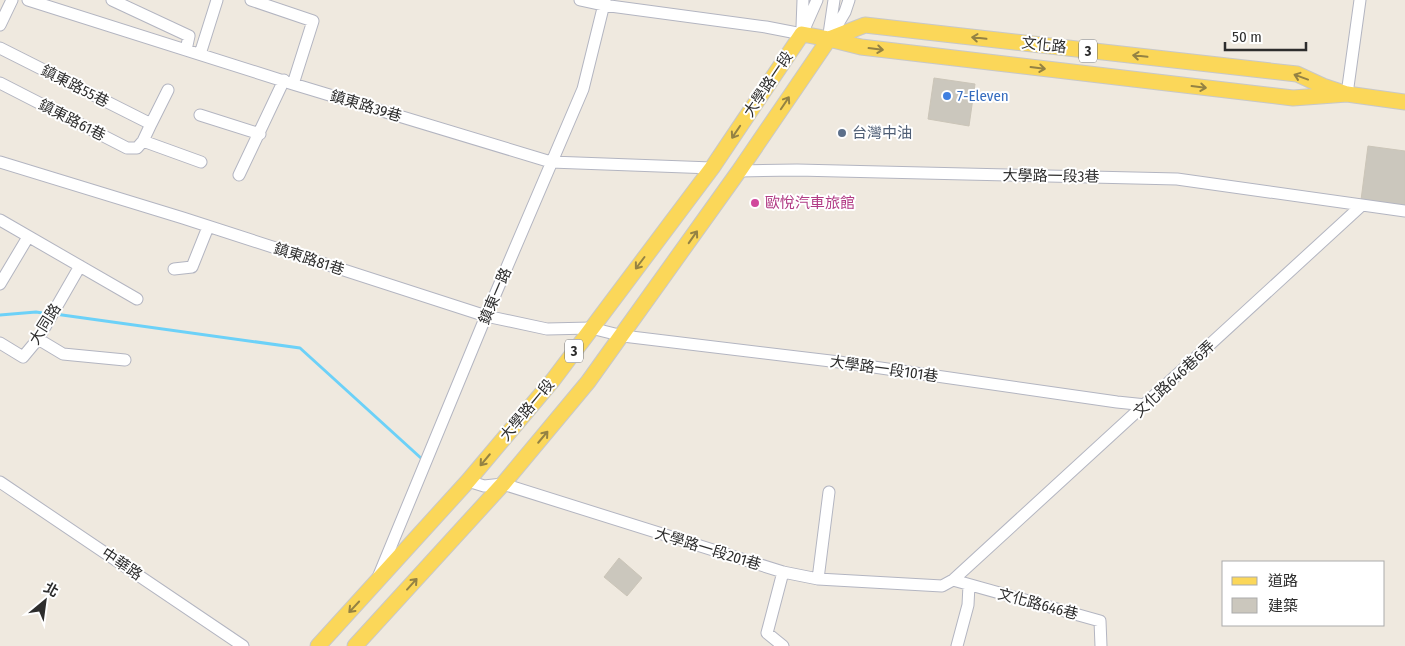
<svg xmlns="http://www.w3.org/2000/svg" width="1405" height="646" viewBox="0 0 1405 646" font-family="'Fira Sans Condensed','Noto Sans TC',sans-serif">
	<rect width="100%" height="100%" fill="#efe9df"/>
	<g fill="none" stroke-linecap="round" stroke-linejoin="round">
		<path stroke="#6cd1f8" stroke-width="3" d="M55 314 300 348 422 459
			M0 315 36 312 49 314"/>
	</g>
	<path fill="#cbc7bd" stroke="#cbc5b8" d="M934 78 975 84 969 126 928 119Z
		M1368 146 1405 151V206L1361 200Z
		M619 558 642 578 627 596 604 577Z"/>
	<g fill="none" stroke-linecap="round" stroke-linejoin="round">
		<defs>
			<path id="minor" d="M28 0 293 84 551 162 712 168
				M112 0 189 36 186 50
				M251 0 313 21 293 84
				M580 0 603 5 766 27 802 34
				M0 25 12 0
				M802 27 803 0
				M802 34 817 0
				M829 34 834 0
				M829 39 845 12 849 0
				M0 48 151 124 143 141 137 148H127L0 83
				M200 54 217 0
				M1347 94 1360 0
				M200 115 260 134
				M151 124 168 90
				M143 141 201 162
				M0 162 183 218 486 316 547 329 591 328 623 336 839 362 1117 402 1146 405
				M739 171 797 170 1177 179 1405 211
				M239 175 284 80
				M0 220 137 299
				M174 269 192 267 208 227
				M0 284 28 237
				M38 339 63 354 125 360
				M0 343 23 357 38 339 80 266
				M468 481 484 486 503 484 783 572 818 579 942 586 953 580 1361 206
				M0 482 243 646
				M379 575 486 316 583 89 605 0
				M818 579 829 492
				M953 580 1100 621 1101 646
				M783 646 767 633 783 572
				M957 646 968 605 969 585"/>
			<path id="major" d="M829 39 865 25 1297 74 1323 86 1347 94 1405 102
				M318 646 468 481 553 380 712 168 802 34 829 39 861 47 1293 98 1347 94
				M355 646 503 484 588 382 739 171 829 39"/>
		</defs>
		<use href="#minor" stroke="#b3b5c1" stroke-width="13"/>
		<use href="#major" stroke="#c8c8c8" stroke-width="17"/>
		<use href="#minor" stroke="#fff" stroke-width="11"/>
		<use href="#major" stroke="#fbd759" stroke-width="15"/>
	</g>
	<defs><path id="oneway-shaft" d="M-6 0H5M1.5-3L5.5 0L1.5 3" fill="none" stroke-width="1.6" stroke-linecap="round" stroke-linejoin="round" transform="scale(1.25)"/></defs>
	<g stroke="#948243">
		<use href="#oneway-shaft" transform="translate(979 38) rotate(-174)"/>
		<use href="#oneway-shaft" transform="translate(876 49) rotate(7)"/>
		<use href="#oneway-shaft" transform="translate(1140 56) rotate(-174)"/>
		<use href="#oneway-shaft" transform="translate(1038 68) rotate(7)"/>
		<use href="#oneway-shaft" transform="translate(1301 77) rotate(-160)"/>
		<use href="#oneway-shaft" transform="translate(1199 87) rotate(7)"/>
		<use href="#oneway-shaft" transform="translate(785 103) rotate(-56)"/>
		<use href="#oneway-shaft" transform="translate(736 132) rotate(124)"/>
		<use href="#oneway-shaft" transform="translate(693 237) rotate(-55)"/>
		<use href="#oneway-shaft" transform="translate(640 263) rotate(127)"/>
		<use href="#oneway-shaft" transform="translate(543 437) rotate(-50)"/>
		<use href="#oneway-shaft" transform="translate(485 460) rotate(130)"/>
		<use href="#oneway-shaft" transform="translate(412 584) rotate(-48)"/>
		<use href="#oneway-shaft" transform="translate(354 607) rotate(133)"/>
	</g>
	<circle fill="#3f7fe0" stroke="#fff" stroke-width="2" cx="947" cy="96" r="5"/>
	<circle fill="#5c6f8a" stroke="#fff" stroke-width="2" cx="842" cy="133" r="5"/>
	<circle fill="#d1479c" stroke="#fff" stroke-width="2" cx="755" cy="203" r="5"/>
	<g text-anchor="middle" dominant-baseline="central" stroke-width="4" stroke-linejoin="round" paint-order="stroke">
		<g fill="#fff" stroke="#6c6c6c" stroke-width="1">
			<rect x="1079" y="39.5" width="18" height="23" rx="4"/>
			<rect x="565" y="339.5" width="18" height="23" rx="4"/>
		</g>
		<g font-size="14" font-weight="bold" fill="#2d2d2d">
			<text x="1088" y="51">3</text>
			<text x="574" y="351">3</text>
		</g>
		<g font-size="15" fill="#2d2d2d" stroke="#fff">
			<text transform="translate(1044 45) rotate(6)">文化路</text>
			<text transform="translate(768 84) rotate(-56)">大學路一段</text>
			<text transform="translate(75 86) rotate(27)">鎮東路55巷</text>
			<text transform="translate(366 106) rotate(17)">鎮東路39巷</text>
			<text transform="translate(72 120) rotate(27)">鎮東路61巷</text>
			<text transform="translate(1051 176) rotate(1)">大學路一段3巷</text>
			<text transform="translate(309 259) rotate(18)">鎮東路81巷</text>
			<text transform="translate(495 296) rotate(-67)">鎮東一路</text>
			<text transform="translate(45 324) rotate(-58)">大同路</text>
			<text transform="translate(884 369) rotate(8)">大學路一段101巷</text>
			<text transform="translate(1174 379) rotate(-43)">文化路646巷6弄</text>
			<text transform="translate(527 410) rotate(-50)">大學路一段</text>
			<text transform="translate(708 549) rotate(17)">大學路一段201巷</text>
			<text transform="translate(122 564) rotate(34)">中華路</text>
			<text transform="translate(1038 604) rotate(15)">文化路646巷</text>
		</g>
		<g font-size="15" fill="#366cbe" stroke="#fff" text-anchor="start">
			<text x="957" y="96">7-Eleven</text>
		</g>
		<g font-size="15" fill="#4e5e75" stroke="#fff" text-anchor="start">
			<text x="852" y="133">台灣中油</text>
		</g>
		<g font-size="15" fill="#b23c85" stroke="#fff" text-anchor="start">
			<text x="765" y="203">歐悅汽車旅館</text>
		</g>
	</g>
	<rect x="1222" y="561" width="162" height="65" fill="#ffffff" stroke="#ababab"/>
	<rect x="1232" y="577" width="25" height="8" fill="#fbd759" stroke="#ababab"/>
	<text x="1268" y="586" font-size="15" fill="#2d2d2d">道路</text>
	<rect x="1232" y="598" width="25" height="15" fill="#cbc7bd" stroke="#ababab"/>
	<text x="1268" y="611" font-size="15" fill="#2d2d2d">建築</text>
	<g transform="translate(45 601) rotate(29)" stroke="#ffffff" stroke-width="4" paint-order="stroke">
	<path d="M0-4L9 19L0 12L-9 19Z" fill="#2d2d2d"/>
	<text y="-8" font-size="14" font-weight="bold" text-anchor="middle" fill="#2d2d2d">北</text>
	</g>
	<path d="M1225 42v8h81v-8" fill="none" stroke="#2d2d2d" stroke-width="2.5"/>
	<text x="1232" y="42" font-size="15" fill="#2d2d2d" stroke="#ffffff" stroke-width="4" paint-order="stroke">50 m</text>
</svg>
